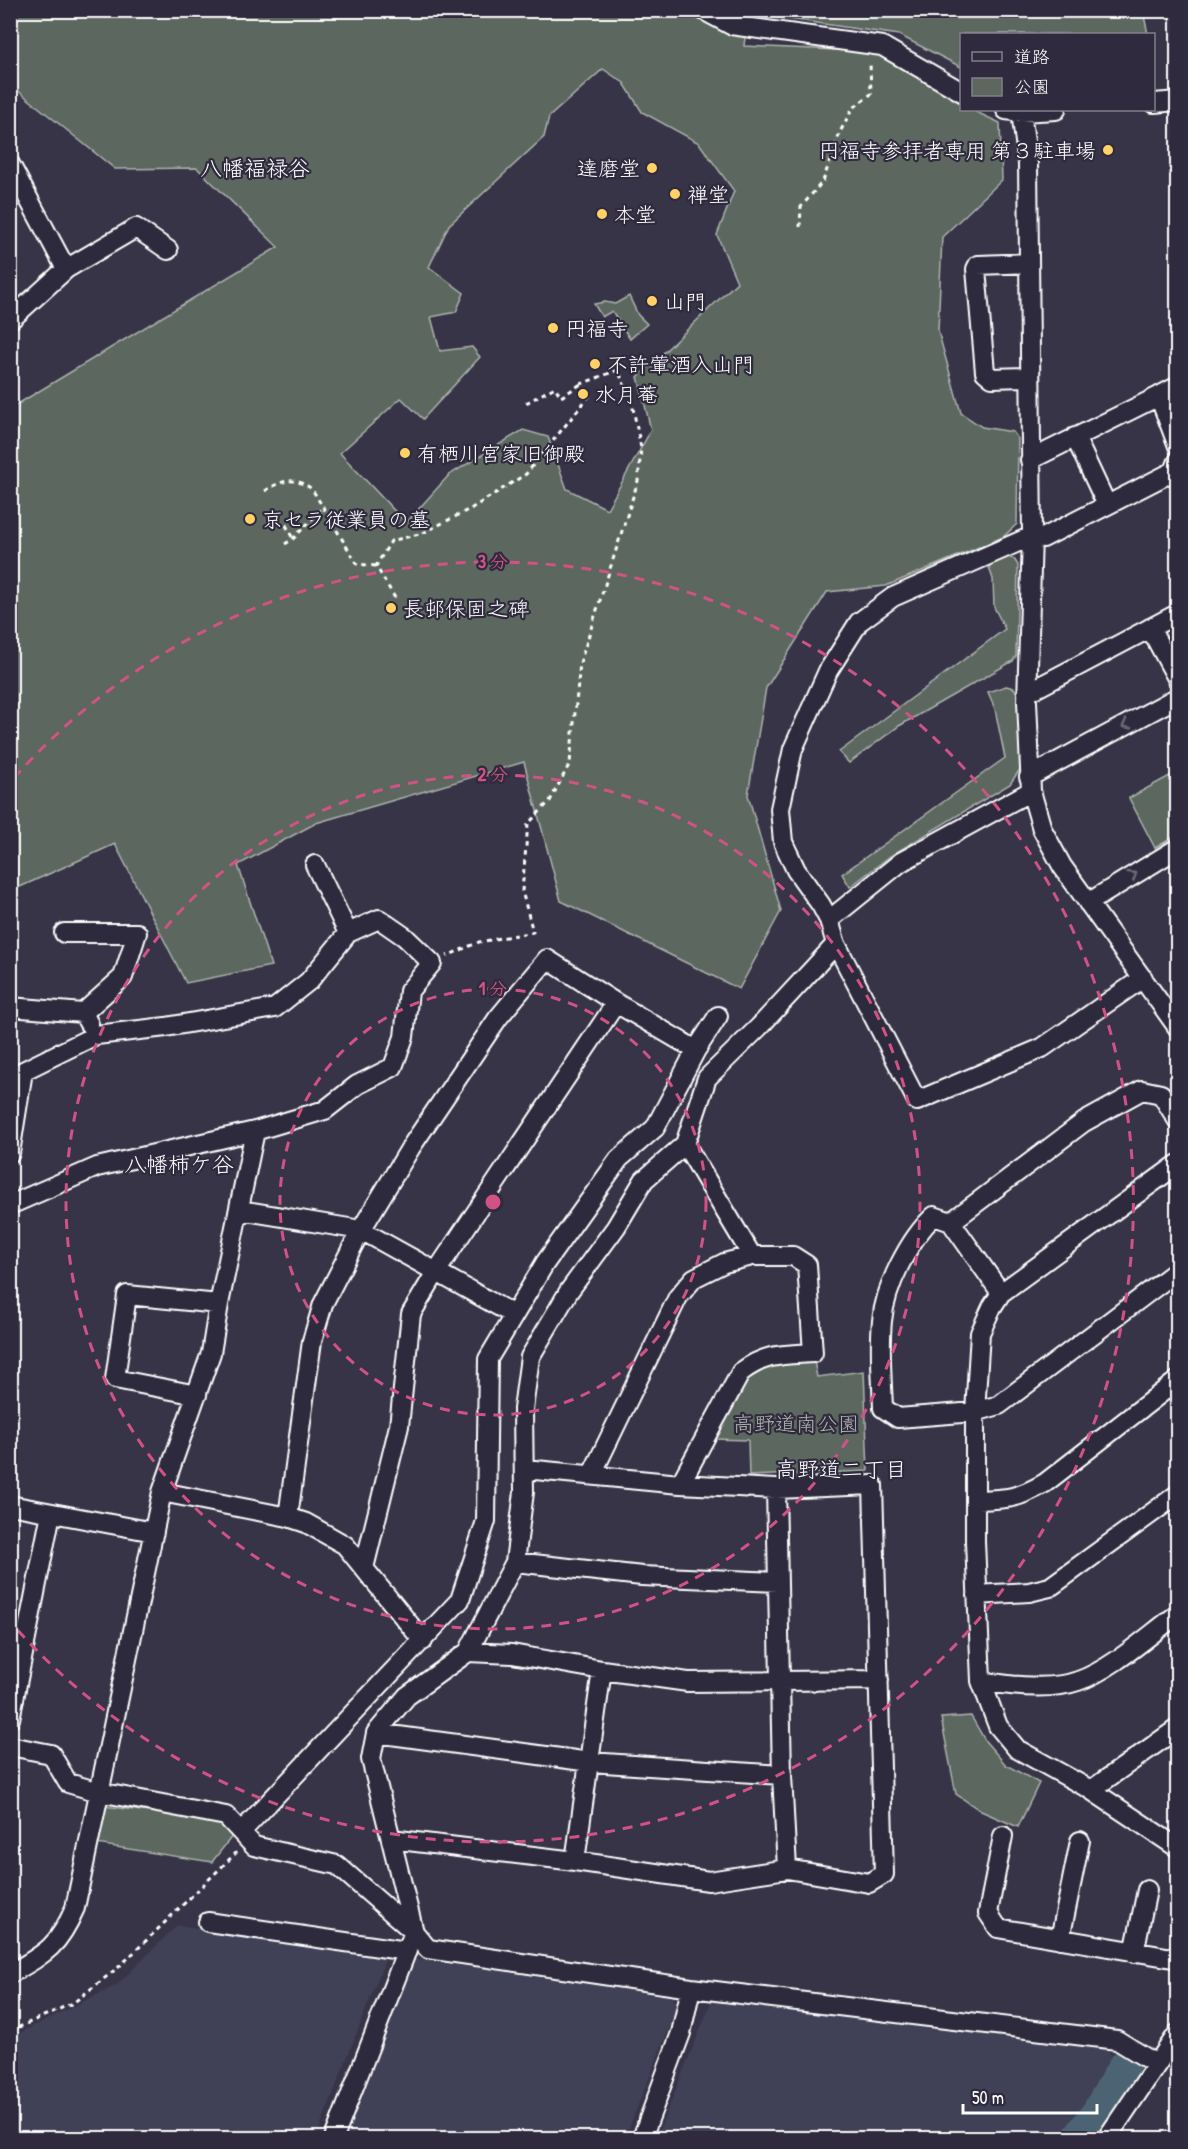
<svg xmlns="http://www.w3.org/2000/svg" width="1188" height="2149" viewBox="0 0 1188 2149" font-family="'Patrick Hand','Klee One',sans-serif">
	<rect width="100%" height="100%" fill="#373448"/>
	<filter id="ink" filterUnits="userSpaceOnUse"><feTurbulence type="fractalNoise" baseFrequency=".0167" numOctaves="2"/><feDisplacementMap in="SourceGraphic" scale="12" xChannelSelector="R" yChannelSelector="G"/><feConvolveMatrix kernelMatrix="1 2 1 2 8 2 1 2 1" color-interpolation-filters="sRGB"/></filter>
	<g filter="url(#ink)">
		<path fill="#403f56" d="M177 1925 387 1955 316 2138H11V2037L117 1985Z
			M414 1959 672 1995 677 2009 625 2138H343Z
			M712 2000 1104 2048 1119 2061 1064 2138H656Z"/>
		<path fill="#5c685e" stroke="#aeb4ae" stroke-width="1.5" fill-rule="evenodd" d="M10 11H1143L1148 34H962L961 67 899 35 748 13 744 46 884 52 961 104 962 110H972L1000 123 1002 180 942 237 938 331 961 413 982 427 1013 432 1018 439 1017 524 1003 537 886 586 827 592 766 688 748 795 781 911 739 989 561 901 524 762 316 823 238 865 271 966 186 983 115 844 11 891V408L278 247 197 168 115 169 11 85ZM603 69 624 83 642 112 699 143 734 191 717 235 737 282 638 377 651 430 607 509 567 489 548 437 523 430 449 475 406 523 340 453 401 398 423 419 480 357 472 347 440 351 431 317 456 312 464 293 429 267 449 225 544 137 549 117Z
			M629 296 638 315 647 324 630 339 612 311 602 317 594 304 605 302 615 304Z
			M1008 557 1014 559 1018 565 1016 656 1013 661 899 726 849 763 839 752 1005 629 994 607 993 579 988 565Z
			M1006 686 1014 688 1017 693 1021 768 1010 784 890 856 850 887 842 874 1005 758 995 709 988 692Z
			M1177 772V835L1155 848 1129 798Z
			M814 1361 817 1377 864 1371 868 1471 749 1476 748 1440 714 1439 745 1379 761 1366Z
			M971 1716 986 1742 1006 1765 1039 1783 1018 1827 981 1811 956 1794 941 1718Z
			M104 1806 218 1821 233 1835 212 1862 96 1844Z"/>
		<g fill="none" stroke-linecap="round" stroke-linejoin="round">
			<path stroke="#4b6473" stroke-width="32" d="M1078 2138 1097 2113 1124 2066"/>
			<defs>
				<path id="minor" d="M703 10 731 25 882 46 962 92
					M1154 103 1178 101
					M1006 110 1021 112 1056 110
					M1021 112 1028 164 1032 536 1027 701 1031 791 1042 829 1062 866 1178 1028
					M10 164 66 269 10 320
					M66 269 136 228 168 250
					M1029 377 992 378 985 372 976 269 978 265 1029 263
					M1159 396 1178 386
					M1075 437 1104 499
					M1030 460 1159 396 1178 446
					M1150 628 1178 680
					M1027 693 1177 614
					M1029 777 1178 697
					M315 865 348 933
					M1088 903 1178 848
					M829 920 901 862 1031 791
					M64 933H137L123 977 83 1013
					M1143 978 1042 1048 917 1101 836 944 829 920 821 905 796 870 783 842 780 809 793 749 828 671 859 622 893 597 1032 536 1043 538 1174 471 1178 461
					M10 1007 83 1013 89 1024
					M255 1131 219 1304 211 1353 162 1492 288 1517 306 1523 345 1545 423 1641
					M10 1153 23 1071 96 1035 166 1027 275 1008 309 981 348 933 379 919 405 937 432 963 409 991 404 1037 393 1067 357 1085 325 1110 255 1131 97 1167 10 1205
					M1178 1164 1001 1293 992 1307 980 1333 975 1412V1541L981 1681 998 1726 1017 1749 1091 1790 1178 1848
					M240 1210 361 1230 514 1315
					M951 1222 1084 1122 1142 1090 1161 1094 1178 1121
					M1001 1293 951 1222 934 1216C909 1239 885 1287 882 1321 879 1349 882 1380 883 1408L898 1418 975 1412 999 1405 1178 1270
					M197 1395 115 1379 127 1295 219 1304
					M592 1474 678 1297 694 1278 724 1263 752 1256
					M680 1484 741 1372C766 1353 783 1355 813 1353L807 1265 793 1256H752L685 1144
					M776 1489 782 1775
					M976 1500C1008 1499 1017 1499 1045 1483L1178 1380
					M10 1505 154 1532
					M288 1517 312 1341 323 1304 361 1230 411 1147 498 1018 547 959 616 1003 696 1050
					M515 1562 642 1576 777 1582
					M364 1568 399 1426 411 1314 436 1272 616 1003
					M977 1595 1029 1592 1050 1587 1178 1494
					M468 1652 512 1654 602 1670 688 1682 879 1680
					M981 1681C1010 1686 1050 1691 1078 1681 1111 1670 1149 1635 1178 1614
					M10 1719 51 1513
					M376 1733 590 1762 782 1775 787 1869 869 1883 884 1874 873 1485 776 1489 680 1484 525 1469
					M10 1746 51 1754 68 1783 99 1792 226 1816 254 1846 337 1865 414 1932 428 1949 691 1988 1117 2040 1156 2064
					M1091 1790 1178 1728
					M241 1832 460 1600 486 1521 488 1359 545 1263 619 1159 655 1128 696 1050 718 1016
					M1003 1836 988 1913 998 1928 1178 1959
					M391 1839 575 1861 709 1881 787 1869
					M575 1861 602 1670
					M208 1922 407 1951
					M1060 1939 1080 1841
					M1134 1953 1147 1890
					M10 1974C46 1953 58 1947 75 1908L162 1492
					M334 2138 414 1932 371 1759 376 1733 407 1696 468 1652 515 1562 524 1492 523 1409 530 1357 569 1291 616 1227 644 1180 685 1144 707 1078 759 1027 836 944
					M642 2138 681 2033 691 1988
					M1107 2138 1178 2033"/>
			</defs>
			<use href="#minor" stroke="#fff" stroke-width="22"/>
			<path stroke="#fff" stroke-width="3" stroke-dasharray="4.5 4.5" stroke-linecap="butt" d="M800 227 801 207 823 181 840 132 852 109 871 94 870 62
				M526 403 555 387 561 397 581 384
				M265 491C282 480 294 476 312 489L357 564 376 566
				M269 519 286 525 293 539
				M285 544 293 539 324 506
				M395 598 376 566 391 541 423 533 472 508 526 474 590 395 581 384 618 370 632 403 641 448 638 481 580 663 570 763 550 801 528 824 522 891 533 932 479 942 447 956
				M10 2031 73 2003 120 1966 237 1852"/>
			<use href="#minor" stroke="#2f2a3d" stroke-width="18"/>
		</g>
		<defs><path id="oneway-chevron" d="M-2-3.5L2.5 0L-2 3.5" fill="none" stroke-width="1.6" stroke-linecap="round" stroke-linejoin="round" transform="scale(1.5)"/></defs>
		<g stroke="#6d6a77">
			<use href="#oneway-chevron" transform="translate(1126 725) rotate(152)"/>
			<use href="#oneway-chevron" transform="translate(1133 875) rotate(-32)"/>
		</g>
	</g>
	<g fill="none" stroke="#d15284" stroke-width="3" stroke-dasharray="10 8">
		<circle cx="493" cy="1202" r="213"/>
		<circle cx="493" cy="1202" r="427"/>
		<path d="M14 778A640 640 0 1 1 14 1626"/>
	</g>
	<g fill="#ffd166" stroke="#2f2a3d" stroke-width="2">
		<circle cx="1108" cy="150" r="6"/>
		<circle cx="652" cy="168" r="6"/>
		<circle cx="675" cy="194" r="6"/>
		<circle cx="602" cy="214" r="6"/>
		<circle cx="652" cy="301" r="6"/>
		<circle cx="553" cy="328" r="6"/>
		<circle cx="595" cy="364" r="6"/>
		<circle cx="583" cy="394" r="6"/>
		<circle cx="405" cy="453" r="6"/>
		<circle cx="250" cy="519" r="6"/>
		<circle cx="391" cy="608" r="6"/>
	</g>
	<g text-anchor="middle" dominant-baseline="central" stroke-width="4.5" stroke-linejoin="round" paint-order="stroke">
		<g font-size="21" fill="#fff" stroke="#2f2a3d" text-anchor="start">
			<text x="1096" y="150" text-anchor="end">円福寺参拝者専用 第３駐車場</text>
			<text x="640" y="168" text-anchor="end">達磨堂</text>
			<text x="687" y="194">禅堂</text>
			<text x="614" y="214">本堂</text>
			<text x="664" y="301">山門</text>
			<text x="565" y="328">円福寺</text>
			<text x="607" y="364">不許葷酒入山門</text>
			<text x="595" y="394">水月菴</text>
			<text x="417" y="453">有栖川宮家旧御殿</text>
			<text x="262" y="519">京セラ従業員の墓</text>
			<text x="403" y="608">長邨保固之碑</text>
		</g>
		<g font-size="21" fill="#aeb4ae" stroke="#2f2a3d">
			<text x="796" y="1423">高野道南公園</text>
		</g>
		<g font-size="22" fill="#fff" stroke="#2f2a3d">
			<text x="255" y="168">八幡福禄谷</text>
			<text x="179" y="1164">八幡柿ケ谷</text>
			<text x="841" y="1469">高野道二丁目</text>
		</g>
	</g>
	<circle cx="493" cy="1202" r="9" fill="#d15284" stroke="#2f2a3d" stroke-width="3"/>
	<g font-size="18" text-anchor="middle" font-weight="bold" fill="#d15284" stroke="#2f2a3d" stroke-width="4.5" stroke-linejoin="round" paint-order="stroke">
		<text x="493" y="568">3 分</text>
		<text x="493" y="781">2 分</text>
		<text x="493" y="995">1 分</text>
	</g>
	<rect width="1188" height="2149" fill="none" stroke="#2f2a3d" stroke-width="36"/>
	<rect x="18" y="18" width="1152" height="2113" fill="none" stroke="#fff" stroke-width="2" filter="url(#ink)"/>
	<rect x="960" y="33" width="195" height="78" fill="#2f2a3d" stroke="#827f8b" stroke-width="1.5"/>
	<rect x="972" y="52" width="30" height="9" fill="#2f2a3d" stroke="#827f8b" stroke-width="1.5"/>
	<text x="1014" y="63" font-size="18" fill="#ffffff">道路</text>
	<rect x="972" y="78" width="30" height="18" fill="#5c685e" stroke="#827f8b" stroke-width="1.5"/>
	<text x="1014" y="93" font-size="18" fill="#ffffff">公園</text>
	<path d="M963 2104v9h134v-9" fill="none" stroke="#ffffff" stroke-width="3"/>
	<text x="972" y="2104" font-size="18" fill="#ffffff" stroke="#2f2a3d" stroke-width="4.5" paint-order="stroke">50 m</text>
</svg>
